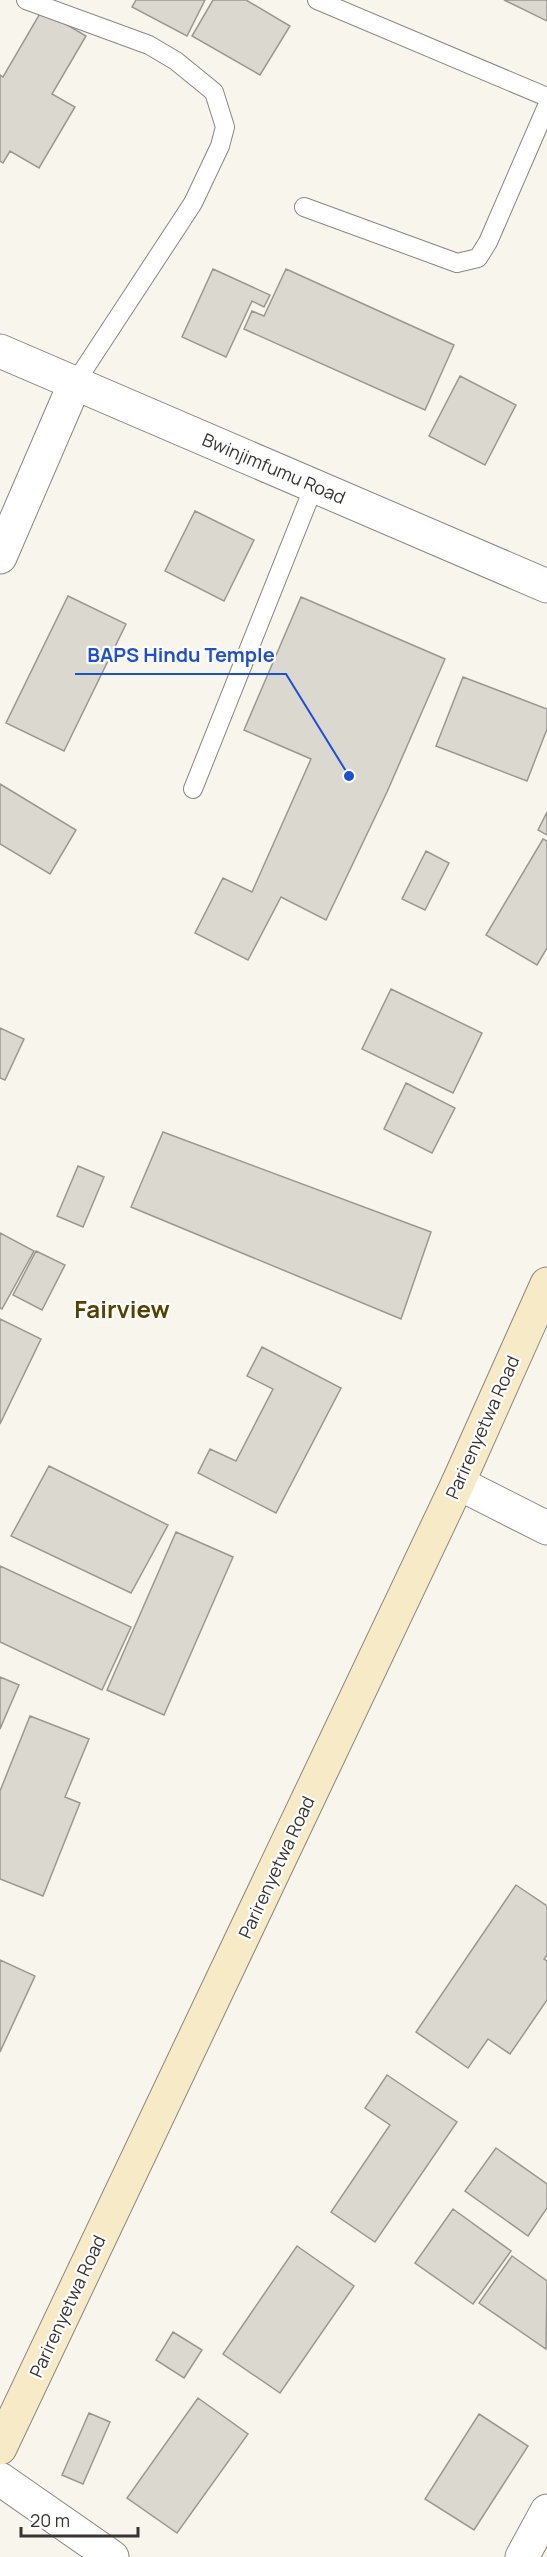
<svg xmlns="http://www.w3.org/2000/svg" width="547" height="2557" viewBox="0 0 547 2557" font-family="Manrope,sans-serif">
	<rect width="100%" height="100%" fill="#f8f5ed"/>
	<path fill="#dbd8d0" stroke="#9a9890" stroke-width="1.5" d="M136 0H205L187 36 132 7Z
		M213 0H246L290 26 260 75 192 36Z
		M504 0H547V21Z
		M42 10 86 36 52 94 75 107 39 168 10 151 3 163 0 161V75L3 77Z
		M213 269 270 295 264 307 252 301 226 357 182 337Z
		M286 269 454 345 425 410 244 329 252 311 264 316Z
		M460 376 516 405 485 465 429 436Z
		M195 511 254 540 224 601 165 571Z
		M68 596 126 624 64 751 6 723Z
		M301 597 445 659 387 792 326 920 281 897 248 960 195 933 223 878 252 892 311 759 244 730Z
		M463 677 547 709V729L527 781 436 746Z
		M0 784 76 830 50 874 0 844Z
		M547 812V835L538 830Z
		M543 839 547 841V948L537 965 486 935Z
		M426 851 449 863 425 910 402 899Z
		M391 989 482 1033 453 1093 362 1049Z
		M0 1028 24 1039 5 1080 0 1078Z
		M406 1083 455 1108 432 1153 384 1129Z
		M163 1132 431 1232 401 1319 131 1207Z
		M78 1166 104 1177 83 1227 57 1216Z
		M0 1233 34 1251 2 1309 0 1308Z
		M36 1251 65 1265 42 1310 13 1295Z
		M0 1319 41 1339 0 1424Z
		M262 1347 341 1388 276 1513 198 1473 210 1449 236 1461 273 1389 247 1376Z
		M49 1466 168 1525 131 1593 11 1536Z
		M176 1532 233 1557 164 1715 107 1690Z
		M0 1566 131 1627 102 1690 0 1642Z
		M0 1677 19 1685 0 1729Z
		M30 1716 89 1739 65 1797 80 1803 43 1896 0 1879V1791Z
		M516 1885 547 1906V1955L544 1959 547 1961V2000L510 2054 488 2039 468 2068 416 2032Z
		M0 1960 35 1976 0 2052Z
		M387 2075 457 2122 375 2242 331 2212 390 2125 365 2108Z
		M496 2148 547 2184V2208L528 2236 465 2191Z
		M453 2209 511 2251 473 2304 415 2263Z
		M297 2246 354 2286 280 2393 223 2354Z
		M512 2256 547 2281 546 2349 479 2303Z
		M173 2332 202 2350 184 2378 156 2360Z
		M198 2398 248 2434 177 2533 127 2498Z
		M89 2413 110 2422 83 2484 62 2475Z
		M479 2414 528 2446 474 2530 425 2499Z"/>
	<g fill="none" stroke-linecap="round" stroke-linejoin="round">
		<defs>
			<path id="lane" d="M26 0 149 45 176 61 214 92 225 127 220 146 193 203 75 383
				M317 0 547 97
				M304 207 457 263 478 258 488 242 547 106
				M193 789 314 486"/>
			<path id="street" d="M0 351 547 586
				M0 557 75 383
				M458 1483 547 1528
				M0 2479 112 2557
				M522 2557 547 2511"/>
			<path id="secondary" d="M0 2448 458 1483 547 1284"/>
		</defs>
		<use href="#lane" stroke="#898780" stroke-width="20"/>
		<use href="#street" stroke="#898780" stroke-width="35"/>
		<use href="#secondary" stroke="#898780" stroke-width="35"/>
		<use href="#lane" stroke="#fff" stroke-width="18"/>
		<use href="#street" stroke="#fff" stroke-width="33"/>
		<use href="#secondary" stroke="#f6ebc6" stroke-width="33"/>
	</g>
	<g text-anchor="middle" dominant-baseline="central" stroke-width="4.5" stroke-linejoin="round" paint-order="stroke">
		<g font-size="18" fill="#363532" stroke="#fff">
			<text transform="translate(274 468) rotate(23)">Bwinjimfumu Road</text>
			<text transform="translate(482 1427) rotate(-66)">Parirenyetwa Road</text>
			<text transform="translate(276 1867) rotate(-65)">Parirenyetwa Road</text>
			<text transform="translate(67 2306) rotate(-65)">Parirenyetwa Road</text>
		</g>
		<g font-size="24" font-weight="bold" fill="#534200" stroke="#fff">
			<text x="122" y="1308">Fairview</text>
		</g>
	</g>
	<path fill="none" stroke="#1d4ed8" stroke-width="2" d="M349 776L286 674H75"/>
	<circle fill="#1d4ed8" stroke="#fff" stroke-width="2" cx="349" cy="776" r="6"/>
	<g font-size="20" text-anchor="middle" font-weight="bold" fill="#1d4ed8" stroke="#fff" stroke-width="4.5" stroke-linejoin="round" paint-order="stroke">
		<text x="181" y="662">BAPS Hindu Temple</text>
	</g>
	<path d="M21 2527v9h117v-9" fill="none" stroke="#363532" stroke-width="3"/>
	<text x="30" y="2527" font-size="18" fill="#363532" stroke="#ffffff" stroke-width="4.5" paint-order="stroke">20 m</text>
</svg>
